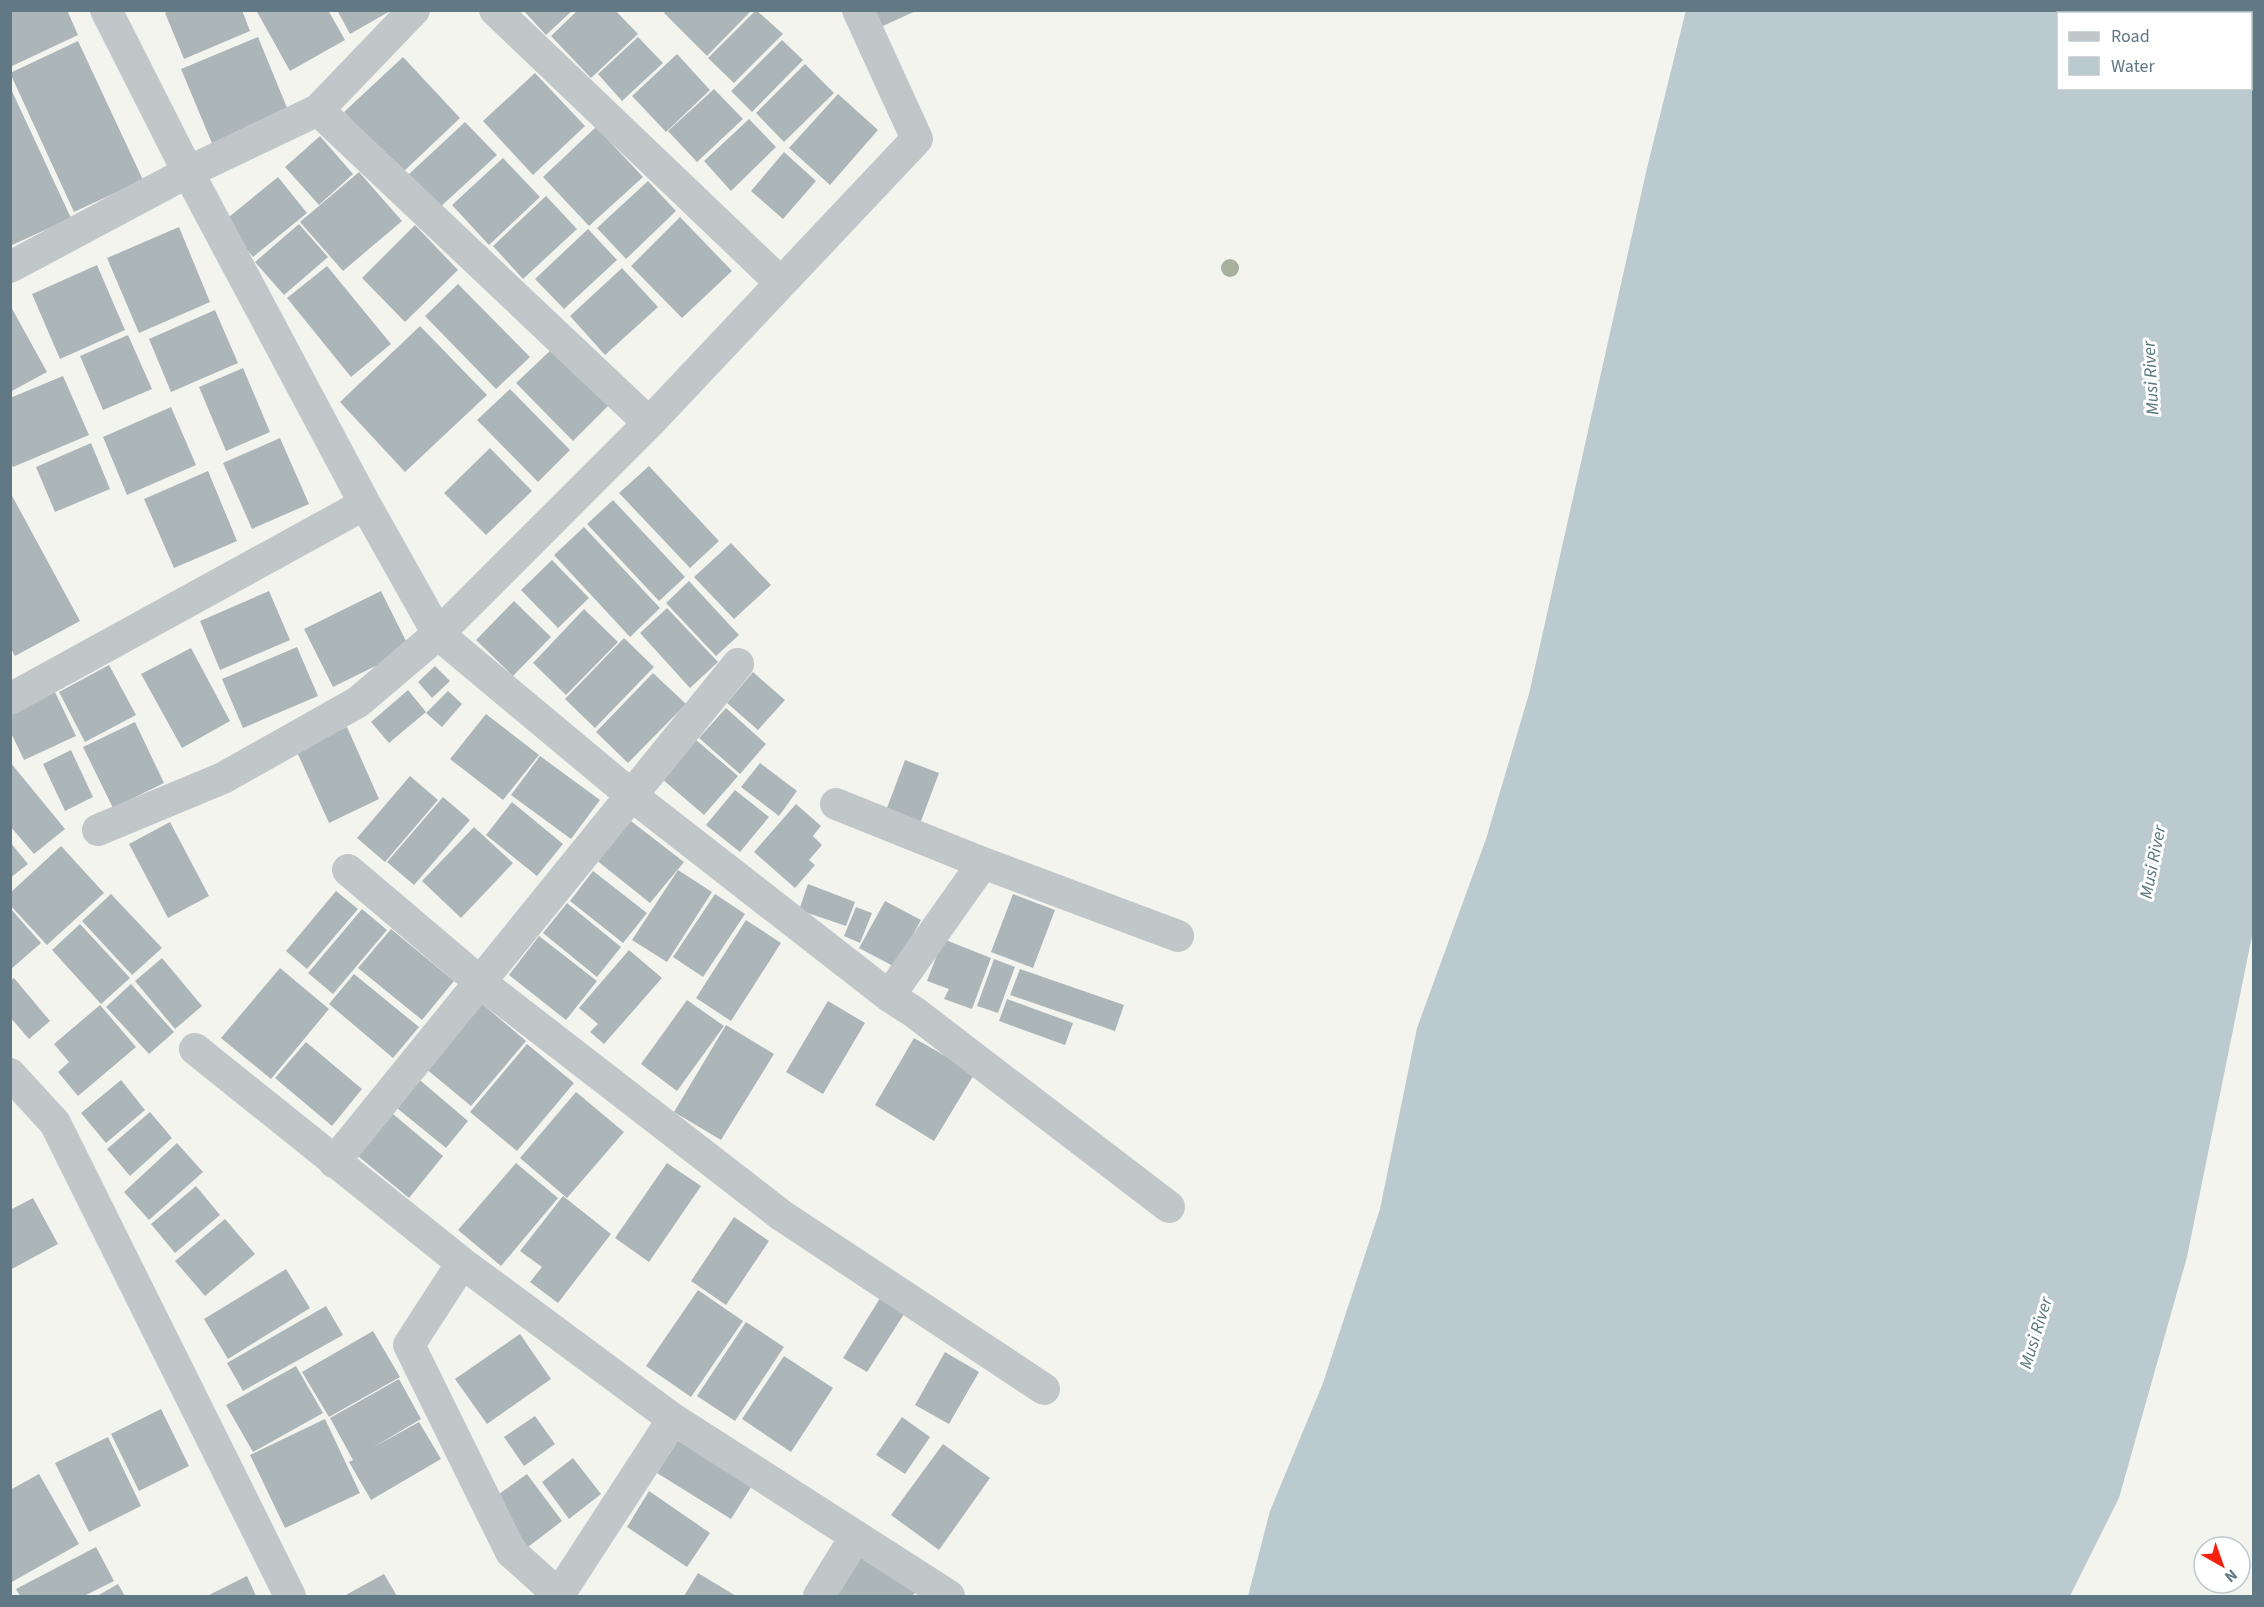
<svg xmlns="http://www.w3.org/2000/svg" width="2264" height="1607" viewBox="0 0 2264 1607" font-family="'Source Sans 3',sans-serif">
	<rect width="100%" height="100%" fill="#f4f4ef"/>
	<path fill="#bbcace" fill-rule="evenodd" d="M1686 10 2253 11V931L2187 1257 2119 1498 2070 1596H1248L1270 1511 1323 1383 1380 1209 1417 1028 1486 839 1529 694 1647 168ZM2058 14H2250V88H2058Z"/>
	<path fill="#acb6b9" d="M10 10H67L78 35 10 67Z
		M170 10H242L250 31 184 59 165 13Z
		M256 10H328L345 40 290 71Z
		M337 10H392L350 34Z
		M523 10H573L546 35Z
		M578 10H615L638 34 591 78 551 36Z
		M667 10H752L707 56 664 13Z
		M756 10 783 34 734 83 708 58Z
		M866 10H918L874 30Z
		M258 37 290 115 214 148 181 69Z
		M638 37 663 63 622 101 598 74Z
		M782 40 803 60 752 112 731 91Z
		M78 41 143 180 74 212 10 73Z
		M677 54 710 90 666 132 632 96Z
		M403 57 460 118 401 174 344 112Z
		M805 64 834 93 784 142 756 113Z
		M535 73 585 126 533 175 483 121Z
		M10 87 71 218 10 246Z
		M714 89 743 119 697 162 668 131Z
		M838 94 878 130 830 185 789 148Z
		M749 119 776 147 731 191 704 161Z
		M465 122 497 155 439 208 408 175Z
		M596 127 643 177 589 226 543 177Z
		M320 136 353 174 319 205 285 167Z
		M784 152 816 181 783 219 751 191Z
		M503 158 540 197 489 245 452 205Z
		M359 172 402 221 343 271 300 222Z
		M278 177 307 213 253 257 224 221Z
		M648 181 676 211 626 259 597 228Z
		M546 196 577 229 523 279 493 246Z
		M680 217 732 271 682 318 631 266Z
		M299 224 328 257 284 295 255 262Z
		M415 225 458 270 405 322 362 278Z
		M179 227 210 302 139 333 107 258Z
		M588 229 617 260 564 309 535 279Z
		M97 265 125 330 60 359 32 294Z
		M327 266 391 344 351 377 287 298Z
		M622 268 658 307 605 355 570 316Z
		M458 284 530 357 496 389 425 316Z
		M10 305 47 372 10 392Z
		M215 310 238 363 171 392 149 339Z
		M420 326 487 395 405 472 340 402Z
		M128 335 152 389 103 410 80 356Z
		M552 349 608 406 573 441 516 383Z
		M243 368 270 432 226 451 199 387Z
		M63 376 89 435 13 467 10 461V398Z
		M510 389 570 450 538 482 477 420Z
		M171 407 196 465 127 495 103 437Z
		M280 438 309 504 252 529 223 463Z
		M91 443 110 489 55 512 36 467Z
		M490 448 532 491 486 535 444 493Z
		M649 466 719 541 690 568 619 493Z
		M208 471 237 541 174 568 144 499Z
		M10 492 80 621 15 656 10 647Z
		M613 500 685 577 659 601 587 524Z
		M584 527 660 608 630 637 554 555Z
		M731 543 771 585 734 619 694 577Z
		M552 560 589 598 558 628 521 590Z
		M689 581 739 635 716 656 666 603Z
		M269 591 290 640 220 670 200 621Z
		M381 591 410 649 333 687 304 629Z
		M514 601 551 637 513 676 476 640Z
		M667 608 718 662 690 688 640 633Z
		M584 609 618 642 566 695 533 663Z
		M624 638 654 667 595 728 565 699Z
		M297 647 318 696 243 728 222 679Z
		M191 648 230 721 182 748 141 674Z
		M109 665 136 715 85 742 59 692Z
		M435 666 450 681 432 698 418 682Z
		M753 672 785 700 758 730 727 703Z
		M653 673 686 704 628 763 596 732Z
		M408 690 426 712 389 743 371 722Z
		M448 691 462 704 442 727 426 713Z
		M55 692 76 736 24 760 10 731V713Z
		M726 708 766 744 740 774 699 738Z
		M486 714 539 755 503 800 450 759Z
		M135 722 164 783 113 808 83 747Z
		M347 727 379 799 329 823 296 750Z
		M695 739 738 776 704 815 661 778Z
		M71 750 93 797 65 811 43 764Z
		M540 756 600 800 571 839 511 795Z
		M905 760 939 773 918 829 884 816Z
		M10 762 65 829 34 854 10 826Z
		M760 763 797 791 779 816 741 787Z
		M410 776 438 800 385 862 357 838Z
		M735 790 769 817 740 852 706 825Z
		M443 797 470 820 414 885 387 862Z
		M512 802 563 844 537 876 486 835Z
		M796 804 821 826 813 836 822 845 809 860 815 865 795 888 754 852Z
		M627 818 684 862 650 903 595 859Z
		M170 822 209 896 168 918 129 844Z
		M474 827 513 863 461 918 422 881Z
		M10 842 28 864 10 878Z
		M61 846 104 893 47 945 10 905V893Z
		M678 870 712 892 667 962 632 940Z
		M593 871 647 913 623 943 570 901Z
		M808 884 855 902 846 926 799 910Z
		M336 891 358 909 307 969 286 951Z
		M111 894 162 948 132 975 82 921Z
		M715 894 745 914 703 977 673 957Z
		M1013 894 1055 910 1033 968 991 952Z
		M885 901 921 920 895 967 859 948Z
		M567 903 621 947 597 977 543 933Z
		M856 907 872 913 860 943 844 936Z
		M10 908 41 943 10 970Z
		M362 909 387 930 333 994 308 973Z
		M746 920 781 943 731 1021 696 998Z
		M80 924 130 978 101 1004 52 950Z
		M391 929 454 981 422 1020 358 968Z
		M539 936 597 981 566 1020 509 975Z
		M943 939 991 958 972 1009 944 999 949 989 927 981Z
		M629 950 662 978 604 1044 590 1032 598 1024 579 1008Z
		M162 958 202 1006 175 1029 135 981Z
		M994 959 1015 967 998 1013 977 1006Z
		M280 968 329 1009 271 1079 221 1038Z
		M1020 969 1124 1005 1115 1031 1010 995Z
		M354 974 419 1027 393 1058 329 1004Z
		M14 978 50 1021 29 1039 10 1017V981Z
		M131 984 174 1032 149 1054 106 1007Z
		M1007 999 1073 1023 1065 1045 999 1021Z
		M687 1000 724 1026 677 1091 641 1064Z
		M828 1001 865 1023 823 1094 786 1072Z
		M480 1002 526 1041 471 1106 425 1068Z
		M100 1005 136 1047 78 1096 58 1072 69 1062 54 1044Z
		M726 1025 774 1054 721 1140 674 1112Z
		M914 1038 975 1073 934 1141 875 1105Z
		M306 1042 362 1089 332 1126 275 1078Z
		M527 1044 574 1083 517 1151 470 1112Z
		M415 1076 468 1121 446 1148 392 1104Z
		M121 1080 145 1110 106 1143 81 1113Z
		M576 1092 624 1132 567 1198 520 1158Z
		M150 1112 172 1138 130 1176 107 1149Z
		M393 1114 443 1156 409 1198 358 1156Z
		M177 1143 203 1172 149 1220 124 1192Z
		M516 1163 558 1198 501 1266 458 1230Z
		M667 1163 701 1186 649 1262 615 1238Z
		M196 1186 220 1215 175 1253 151 1224Z
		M563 1196 611 1234 558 1303 530 1282 542 1267 520 1251Z
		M33 1198 58 1244 10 1270V1210Z
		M734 1217 769 1241 726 1305 691 1281Z
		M225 1219 255 1254 205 1296 175 1261Z
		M286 1269 310 1308 228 1359 204 1319Z
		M698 1290 743 1321 691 1397 646 1366Z
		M882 1295 906 1311 867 1372 843 1358Z
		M326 1306 343 1335 243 1391 227 1363Z
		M746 1322 784 1347 735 1421 697 1396Z
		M373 1331 400 1377 329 1417 302 1372Z
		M520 1334 551 1379 487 1424 455 1379Z
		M945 1352 979 1372 949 1424 915 1405Z
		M784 1356 833 1388 791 1452 742 1419Z
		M296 1366 323 1413 253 1452 226 1405Z
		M399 1379 421 1419 372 1448 419 1422 441 1459 371 1500 349 1462 353 1460 330 1418Z
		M161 1409 189 1466 139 1491 111 1434Z
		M535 1416 555 1444 524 1466 504 1437Z
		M902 1417 930 1437 905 1474 876 1455Z
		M325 1419 360 1493 285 1528 250 1455Z
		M108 1437 141 1506 89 1532 55 1463Z
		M679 1439 753 1484 731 1519 657 1473Z
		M943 1444 990 1478 939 1550 891 1515Z
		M573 1458 601 1494 569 1519 542 1482Z
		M39 1474 79 1544 10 1583V1490Z
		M527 1474 562 1521 528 1547 492 1499Z
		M649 1491 710 1533 687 1567 627 1527Z
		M96 1547 114 1581 84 1596H20L16 1589Z
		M858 1555 916 1591 913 1596H832Z
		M698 1573 736 1596H684Z
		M384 1574 397 1596H344Z
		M247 1576 256 1596H207Z
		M118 1584 125 1596H97Z"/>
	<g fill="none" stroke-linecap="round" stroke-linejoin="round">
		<path stroke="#c1c6c9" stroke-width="32" d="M106 10 188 172 365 504 438 634 631 795 889 996 914 1012 1169 1207
			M495 10 781 283
			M318 110 649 423
			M10 267 188 172 318 110 414 10
			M10 699 365 504
			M836 804 983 863
			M98 830 223 778 358 702 438 634 649 423 917 139 858 10
			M348 870 480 982 781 1215 1044 1389
			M889 996 983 863 1178 936
			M195 1049 462 1263 673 1419 949 1596
			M10 1074 55 1123 290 1596
			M334 1162 738 664
			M462 1263 409 1345 511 1552 560 1596
			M558 1596 673 1419
			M819 1596 856 1536"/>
	</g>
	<circle fill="#a8b1a0" cx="1230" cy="268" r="9"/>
	<g text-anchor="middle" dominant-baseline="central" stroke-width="6" stroke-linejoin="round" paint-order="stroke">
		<g font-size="18" font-style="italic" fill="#57767b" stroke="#fff">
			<text transform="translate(2151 378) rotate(-93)">Musi River</text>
			<text transform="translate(2153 862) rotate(-79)">Musi River</text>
			<text transform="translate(2036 1333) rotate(-73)">Musi River</text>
		</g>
	</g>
	<rect width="2264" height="1607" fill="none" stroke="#607984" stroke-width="24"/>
	<rect x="2057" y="12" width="195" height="78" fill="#ffffff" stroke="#bfc9ce" stroke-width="1.5"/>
	<rect x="2069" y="32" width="30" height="9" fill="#c1c6c9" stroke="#bfc9ce" stroke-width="1.5"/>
	<text x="2111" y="42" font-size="18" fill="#607984">Road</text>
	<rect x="2069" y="57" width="30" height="18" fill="#bbcace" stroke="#bfc9ce" stroke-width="1.5"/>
	<text x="2111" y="72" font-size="18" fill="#607984">Water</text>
	<g transform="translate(2222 1565) rotate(140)"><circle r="28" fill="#ffffff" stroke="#bfc9ce" stroke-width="1.5"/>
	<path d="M0-4.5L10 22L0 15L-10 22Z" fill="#f6220e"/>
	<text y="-9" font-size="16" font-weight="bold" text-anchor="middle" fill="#607984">N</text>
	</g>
</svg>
